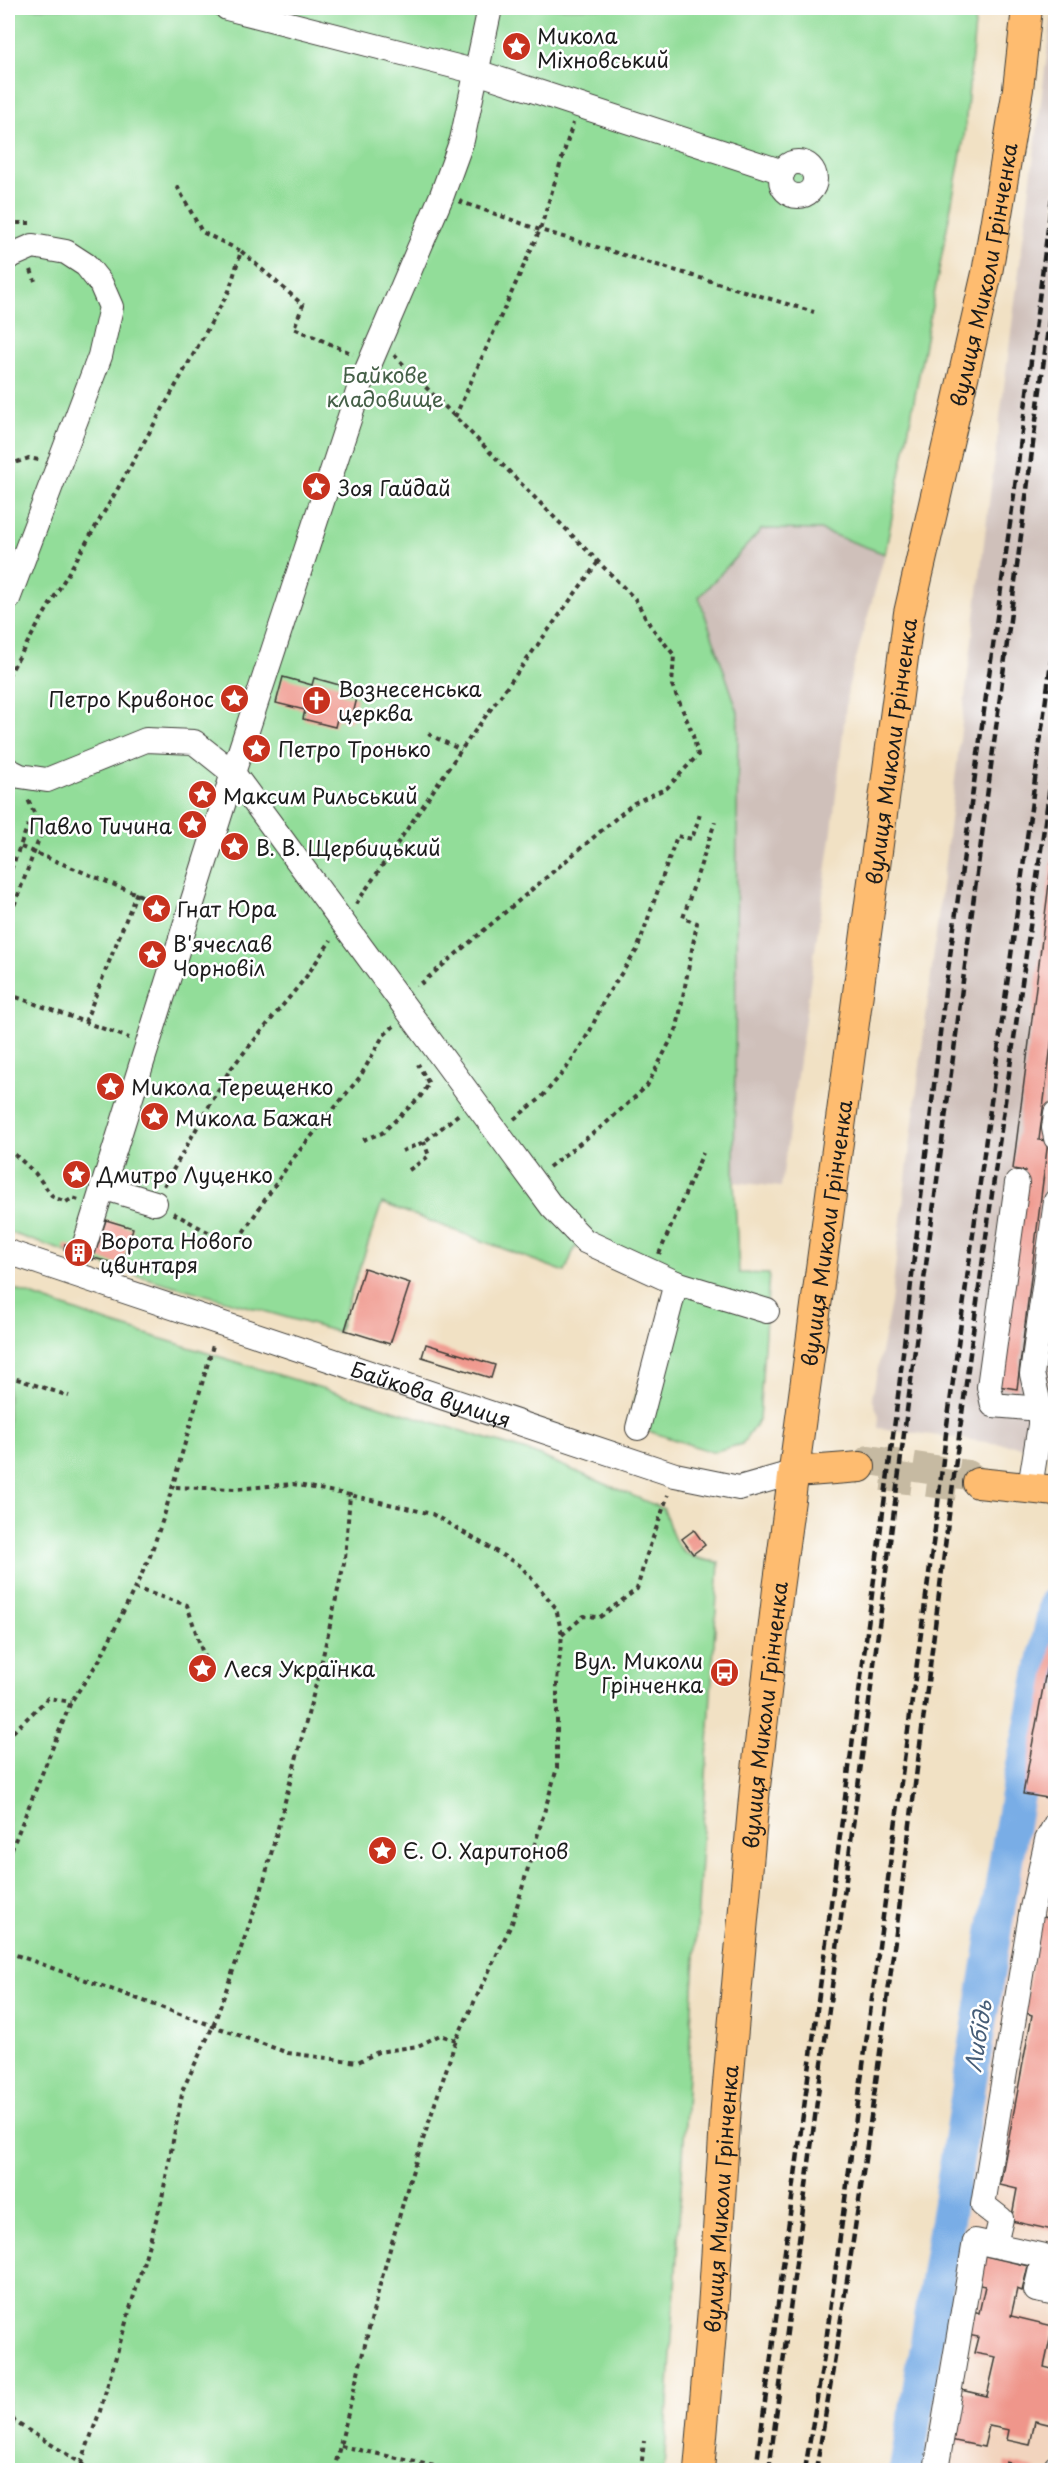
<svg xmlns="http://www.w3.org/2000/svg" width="1063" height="2478" viewBox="0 0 1063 2478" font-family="'Playpen Sans',sans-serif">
	<rect width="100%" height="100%" fill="#fff"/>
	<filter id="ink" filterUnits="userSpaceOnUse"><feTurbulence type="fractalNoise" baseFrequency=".0167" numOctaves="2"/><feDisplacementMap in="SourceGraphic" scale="12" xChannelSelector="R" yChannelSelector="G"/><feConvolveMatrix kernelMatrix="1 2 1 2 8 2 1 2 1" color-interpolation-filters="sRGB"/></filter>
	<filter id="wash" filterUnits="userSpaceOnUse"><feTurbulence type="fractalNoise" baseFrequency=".008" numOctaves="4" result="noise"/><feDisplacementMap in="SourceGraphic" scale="24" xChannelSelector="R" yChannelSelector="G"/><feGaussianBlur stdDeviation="1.35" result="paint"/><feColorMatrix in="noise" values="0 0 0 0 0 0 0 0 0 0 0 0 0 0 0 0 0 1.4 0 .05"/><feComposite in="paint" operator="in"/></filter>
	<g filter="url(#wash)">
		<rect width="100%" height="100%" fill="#f1e1c4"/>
		<path fill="#f2d4be" d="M1055 1623V2470H929L967 2211 1033 1795 1023 1794Z"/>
		<path fill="#cfc0ba" d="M1053 8H1055V1453L1031 1448 878 1428 879 1416 872 1398 891 1302 987 518Z
			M762 529 820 530 885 554 848 688 832 831 781 1187 734 1182 738 712 699 597Z"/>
		<path fill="#92dd99" stroke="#577c5a" stroke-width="1.5" d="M8 8H933L976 14 964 138 885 554 820 530 762 529 699 597 738 712 734 1182 739 1273 769 1274 759 1420 742 1444 712 1452 627 1424 672 1283 575 1247 565 1272 382 1203 338 1332 125 1272 8 1232Z
			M8 1287 110 1323 533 1453 664 1509C675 1545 678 1559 719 1562L664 2470H8Z"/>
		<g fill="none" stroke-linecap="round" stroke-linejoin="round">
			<path stroke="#79ade6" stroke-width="34" d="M906 2470 1016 1800 1056 1603"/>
		</g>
		<g id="blocks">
			<path fill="#ef968b" d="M283 677 312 685 314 678 343 686 341 694 357 698 351 722 337 719 335 727 303 719 305 710 276 703Z
				M1054 844 1056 1006 1039 1140 1048 1141 1017 1389 998 1386 1025 1171 1013 1169Z
				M106 1220 133 1228 122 1265 94 1258 93 1260 64 1250 65 1244 95 1254Z
				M364 1268 410 1283 390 1344 345 1330Z
				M426 1344 495 1365 491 1378 422 1357Z
				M1048 1432 1056 1434 1055 1451 1045 1450Z
				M694 1530 705 1545 693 1554 682 1539Z
				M1054 1629H1056L1054 1799 1023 1794Z
				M1042 1917 1056 1919V2266L1048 2265 1053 2230 1011 2221 1017 2189 1000 2185 1032 2015 1023 2012Z
				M981 2255 1028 2266 1022 2291 1017 2289 1011 2316 1053 2326 1044 2367 1056 2370V2411L1052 2425 1035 2421 1030 2445 1007 2440 1009 2430 989 2426 984 2447 950 2440 961 2390 987 2396 996 2357 974 2353 978 2337 968 2335 974 2311 979 2313 985 2286 975 2284Z
				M1006 2462 1039 2470H1004Z"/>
		</g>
	</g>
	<g filter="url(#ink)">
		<use href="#blocks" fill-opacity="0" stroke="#3c3a35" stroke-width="1.5"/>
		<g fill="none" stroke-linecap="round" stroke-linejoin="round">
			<path stroke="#c6baa2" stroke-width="30" stroke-dasharray="30 15" stroke-linecap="butt" d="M869 1460 968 1475 978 1483 968 1487 868 1474 860 1467Z"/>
			<defs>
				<g id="minor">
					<path d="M227 8 477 72 783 172"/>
					<circle cx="798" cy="179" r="17"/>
					<path d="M8 257 33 246 66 252 86 265 101 284 111 307 100 356 8 599"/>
					<path d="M8 770 20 776 47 780 146 740 194 742 233 773 552 1207 585 1241 676 1283 767 1311"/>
					<path d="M1056 1113 1054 1128 1056 1138"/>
					<path d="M1017 1183 989 1387 993 1405 1040 1409"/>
					<path d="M102 1187 155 1203"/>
					<path d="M83 1250 233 773 360 386 442 195 462 140 490 8"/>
					<path id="s1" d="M8 1252 675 1475 739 1488 795 1472"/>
					<path d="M638 1428 676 1283"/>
					<path d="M1030 1487 1040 1425V1409L1032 1374 1056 1201"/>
					<path d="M995 2244 1001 2219 983 2205 1032 1908 1047 1840 1056 1823"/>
					<path d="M936 2470 975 2241 1044 2256 1036 2290 1056 2294"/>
					<path d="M1054 2470 1056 2467"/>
				</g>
				<g id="major">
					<path d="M795 1472 860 1467"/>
					<path d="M978 1483 1056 1491"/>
					<path id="s2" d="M699 2470 713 2309 726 2106 755 1787 778 1589 909 613 987 273 1018 89 1027 8"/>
				</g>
			</defs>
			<use href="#minor" stroke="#3c3a35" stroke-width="26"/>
			<use href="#major" stroke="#3c3a35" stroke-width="32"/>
			<path stroke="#3c3a35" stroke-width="4" stroke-dasharray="4.5 4.5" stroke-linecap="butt" d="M177 186 202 232 241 251
				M459 201 540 230 814 312
				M8 223H30
				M31 270 35 281
				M394 355 635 599 650 625 674 655 672 685 692 732 698 755 667 788 634 803 417 987
				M455 417 540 230 573 123
				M8 465 29 458 39 460
				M8 676 117 490 229 291 241 251 303 305 294 328 353 354
				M428 734 461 750
				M21 847 169 907
				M8 878 28 825
				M356 904 461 750 598 562
				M8 922 42 831 27 797
				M8 994 129 1038
				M85 1022 137 892
				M514 1119 540 1099 566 1069 590 1031 605 998 637 950 677 836 692 839 701 811
				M363 1140 382 1133 420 1097 429 1084 418 1064
				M8 1148 35 1173 53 1197 66 1202 73 1198 79 1200
				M402 1151 424 1142 459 1114
				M549 1167 605 1124 647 1086 677 1028 697 923 683 918 715 822
				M409 1170 429 1156 424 1142
				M164 1186 229 1071 306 977 331 940
				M173 1213 219 1238 238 1240 291 1161 360 1077 383 1036 394 1026
				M659 1254 703 1153
				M8 1376 69 1396
				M134 1588 187 1605 205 1660 203 1668
				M562 1635 584 1616 600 1617 637 1589 646 1557 668 1495
				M8 1740 13 1732 48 1698 71 1702
				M8 1858 71 1702 100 1659 149 1559 164 1516 214 1342
				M8 1952 288 2053 358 2062 378 2052 418 2046 440 2035 456 2040
				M8 2411 15 2422 81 2463 88 2470
				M341 2446 453 2470
				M81 2463 100 2411 161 2203 183 2089 214 2024 261 1892 320 1669 345 1559 350 1495 293 1484 235 1489 172 1487
				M334 2470 379 2288 409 2182 456 2040 512 1923 557 1768V1681L562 1635 556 1608 521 1566 432 1514 350 1495
				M641 2470 644 2441"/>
			<use href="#minor" stroke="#fff" stroke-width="24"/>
			<use href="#major" stroke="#febc70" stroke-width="30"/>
			<path stroke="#1c1c1c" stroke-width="4.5" stroke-dasharray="9 4.5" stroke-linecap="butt" d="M756 2470 896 1413 944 999 1013 502 1056 165
				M769 2470 1056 267
				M805 2470 824 2356 935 1529 947 1425 1056 625
				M816 2470C876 2125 915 1777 960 1429 990 1200 1024 972 1056 743"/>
		</g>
	</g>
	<defs>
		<symbol id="sight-disc" viewBox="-11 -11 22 22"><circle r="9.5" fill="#c8321e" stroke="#fff"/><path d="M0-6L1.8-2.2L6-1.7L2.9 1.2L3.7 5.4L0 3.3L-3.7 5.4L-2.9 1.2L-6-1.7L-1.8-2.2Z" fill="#fff"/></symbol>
		<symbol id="church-disc" viewBox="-11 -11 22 22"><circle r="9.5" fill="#c8321e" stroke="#fff"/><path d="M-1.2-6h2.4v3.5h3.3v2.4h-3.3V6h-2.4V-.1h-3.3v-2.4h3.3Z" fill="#fff"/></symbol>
		<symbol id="building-disc" viewBox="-11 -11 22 22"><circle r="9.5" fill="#c8321e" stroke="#fff"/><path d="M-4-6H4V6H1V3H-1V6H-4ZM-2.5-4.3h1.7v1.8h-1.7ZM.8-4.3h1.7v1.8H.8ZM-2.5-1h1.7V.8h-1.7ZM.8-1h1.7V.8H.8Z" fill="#fff"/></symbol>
		<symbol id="bus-disc" viewBox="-11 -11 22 22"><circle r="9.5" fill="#c8321e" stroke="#fff"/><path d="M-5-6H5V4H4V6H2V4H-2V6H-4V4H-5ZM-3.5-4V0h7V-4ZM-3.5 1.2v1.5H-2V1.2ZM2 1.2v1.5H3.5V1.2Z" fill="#fff"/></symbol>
	</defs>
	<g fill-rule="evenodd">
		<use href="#sight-disc" x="500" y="30" width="33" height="33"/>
		<use href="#sight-disc" x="300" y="470" width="33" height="33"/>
		<use href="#sight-disc" x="218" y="682" width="33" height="33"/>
		<use href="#church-disc" x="300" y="684" width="33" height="33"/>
		<use href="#sight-disc" x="240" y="732" width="33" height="33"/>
		<use href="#sight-disc" x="186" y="778" width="33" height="33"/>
		<use href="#sight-disc" x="176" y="808" width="33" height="33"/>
		<use href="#sight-disc" x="218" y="830" width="33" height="33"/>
		<use href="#sight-disc" x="140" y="892" width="33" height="33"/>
		<use href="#sight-disc" x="136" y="938" width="33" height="33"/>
		<use href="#sight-disc" x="94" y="1070" width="33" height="33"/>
		<use href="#sight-disc" x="138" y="1100" width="33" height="33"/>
		<use href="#sight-disc" x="60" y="1158" width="33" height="33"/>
		<use href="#building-disc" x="62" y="1236" width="33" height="33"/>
		<use href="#sight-disc" x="186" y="1652" width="33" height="33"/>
		<use href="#bus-disc" x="708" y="1656" width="33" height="33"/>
		<use href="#sight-disc" x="366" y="1834" width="33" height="33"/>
	</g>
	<g text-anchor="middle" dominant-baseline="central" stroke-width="5" stroke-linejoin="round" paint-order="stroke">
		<g font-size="21" fill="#1c1c1c" stroke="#fff" text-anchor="start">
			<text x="537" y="35">Микола<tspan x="537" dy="24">Міхновський</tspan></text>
			<text x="338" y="487">Зоя Гайдай</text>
			<text x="338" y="688">Вознесенська<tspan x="338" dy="24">церква</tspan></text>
			<text x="214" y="698" text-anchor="end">Петро Кривонос</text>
			<text x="278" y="748">Петро Тронько</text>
			<text x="223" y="795">Максим Рильський</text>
			<text x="172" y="825" text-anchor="end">Павло Тичина</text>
			<text x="256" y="847">В. В. Щербицький</text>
			<text x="177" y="908">Гнат Юра</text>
			<text x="173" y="943">В'ячеслав<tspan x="173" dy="24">Чорновіл</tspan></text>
			<text x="131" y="1086">Микола Терещенко</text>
			<text x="175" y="1117">Микола Бажан</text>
			<text x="97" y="1174">Дмитро Луценко</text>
			<text x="100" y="1240">Ворота Нового<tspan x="100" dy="24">цвинтаря</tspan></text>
			<text x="703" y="1660" text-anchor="end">Вул. Миколи<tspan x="703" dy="24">Грінченка</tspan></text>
			<text x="224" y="1668">Леся Українка</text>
			<text x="403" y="1850">Є. О. Харитонов</text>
		</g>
		<g font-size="21" fill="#1c1c1c" stroke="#fff">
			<text stroke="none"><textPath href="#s2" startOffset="2216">вулиця Миколи Грінченка</textPath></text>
			<text stroke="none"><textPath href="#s2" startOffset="1730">вулиця Миколи Грінченка</textPath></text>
			<text stroke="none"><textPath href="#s2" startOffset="1244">вулиця Миколи Грінченка</textPath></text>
			<text stroke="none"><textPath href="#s1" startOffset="446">Байкова вулиця</textPath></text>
			<text stroke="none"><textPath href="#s2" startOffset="758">вулиця Миколи Грінченка</textPath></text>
			<text stroke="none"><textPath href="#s2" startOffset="272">вулиця Миколи Грінченка</textPath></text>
		</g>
		<g font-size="21" fill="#456048" stroke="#fff">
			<text x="385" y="374">Байкове<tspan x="385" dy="24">кладовище</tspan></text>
		</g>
		<g font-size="22" font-style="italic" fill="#465d77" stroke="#fff">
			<text transform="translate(977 2036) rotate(-81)">Либідь</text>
		</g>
	</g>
	<rect width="1063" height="2478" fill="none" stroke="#fff" stroke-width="30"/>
</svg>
